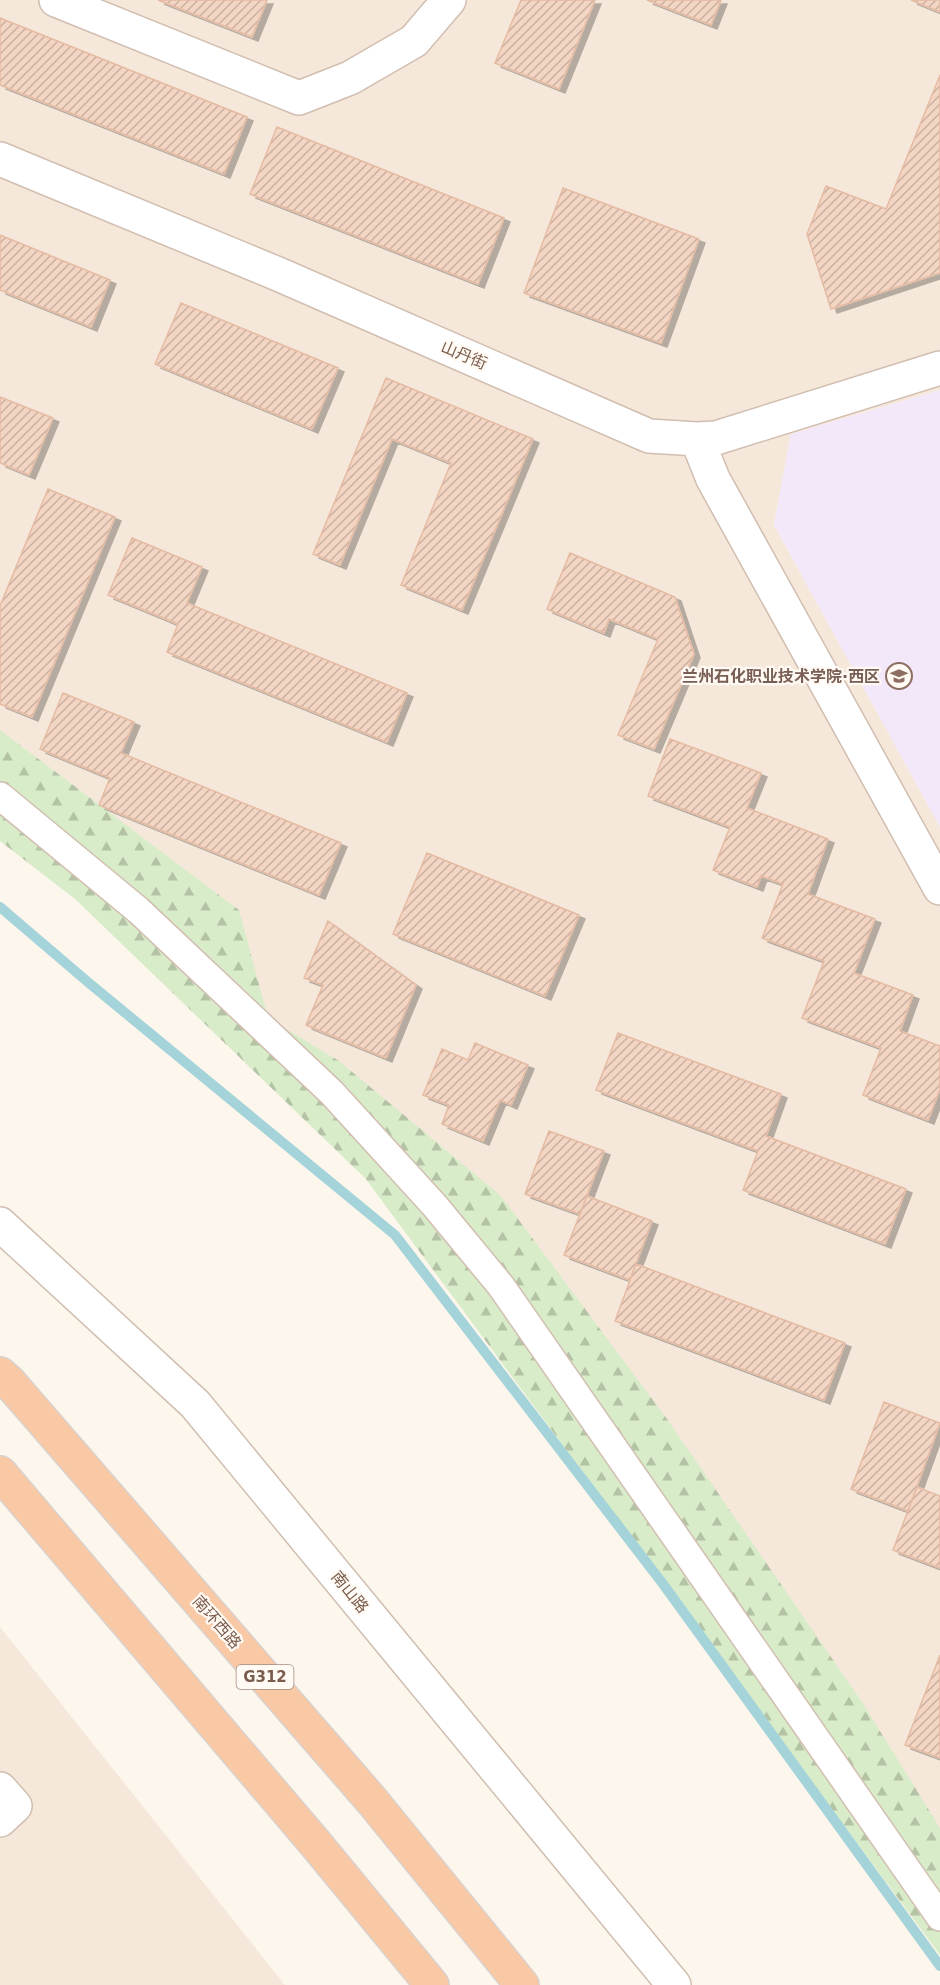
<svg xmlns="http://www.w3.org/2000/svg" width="940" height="1985" viewBox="0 0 940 1985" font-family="'DejaVu Sans','Noto Sans SC',sans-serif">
	<defs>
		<pattern id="forest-firs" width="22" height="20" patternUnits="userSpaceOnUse" patternTransform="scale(1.5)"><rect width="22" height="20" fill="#d8ecc9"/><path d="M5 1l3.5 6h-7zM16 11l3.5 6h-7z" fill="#b4c2a5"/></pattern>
		<pattern id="building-hatch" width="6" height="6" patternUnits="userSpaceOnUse" patternTransform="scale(1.5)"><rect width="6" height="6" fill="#f3d5c3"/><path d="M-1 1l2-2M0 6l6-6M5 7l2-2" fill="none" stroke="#cab0a1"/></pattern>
		<filter id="shadow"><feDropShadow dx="6" dy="4" stdDeviation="0" flood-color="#0004"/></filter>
	</defs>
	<rect width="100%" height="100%" fill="#fdf6ec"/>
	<path fill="#f5e8da" d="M0 0H940V390L791 434 774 525 940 827V1954L218 953 0 773Z
		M0 1627 285 1985H0Z"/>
	<path fill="#f3e8fa" d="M940 390V827L774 525 791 434Z"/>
	<path fill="url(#forest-firs)" d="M0 730 239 910 268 1018 339 1061 501 1196 667 1419 862 1702 940 1828V1955L365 1178 75 899 0 841Z"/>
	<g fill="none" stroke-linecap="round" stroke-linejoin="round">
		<path stroke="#a5d3da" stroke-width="10" d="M0 907 89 983 395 1235 663 1584 940 1966"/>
	</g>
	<path fill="url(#building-hatch)" stroke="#e6bba3" stroke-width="1.5" filter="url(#shadow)" d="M158 0H267L252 37Z
		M521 0H595L559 89 495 63Z
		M647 0H721L711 25Z
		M911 0H940V12Z
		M0 18 247 117 224 174 0 85Z
		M940 75V273L831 309 807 234 826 186 886 209Z
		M277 127 504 218 478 284 250 194Z
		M563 188 699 239 661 343 524 293Z
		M0 235 110 280 91 327 0 290Z
		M181 303 338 368 312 429 155 364Z
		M386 378 533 439 462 610 401 585 451 463 392 439 340 565 313 554Z
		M0 397 53 418 29 475 0 463Z
		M48 489 115 517 32 717 0 704V606Z
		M132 538 202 567 187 603 407 693 387 742 167 652 178 624 108 595Z
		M570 553 675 597 694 654 654 749 618 735 658 639 609 619 604 633 547 609Z
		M63 693 134 722 121 753 341 843 319 895 99 805 110 778 40 749Z
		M670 739 761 773 747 808 828 839 808 894 875 919 854 973 913 995 900 1031 940 1046V1089L928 1120 863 1095 881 1048 802 1018 824 961 762 938 783 884 761 876 757 887 713 870 730 827 648 796Z
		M427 853 579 915 545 996 393 934Z
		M328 921 416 985 386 1058 306 1025 323 985 304 978Z
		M618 1033 781 1094 766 1136 906 1189 885 1244 743 1190 758 1151 596 1090Z
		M475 1043 528 1065 511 1105 500 1100 483 1141 442 1124 449 1105 423 1095 442 1049 468 1060Z
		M549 1131 604 1151 580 1214 525 1194Z
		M587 1196 652 1221 630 1280 564 1255Z
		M636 1264 845 1343 824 1400 615 1321Z
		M884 1402 940 1423 908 1511 851 1489Z
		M917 1487 940 1496V1568L893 1550Z
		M940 1655V1758L905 1745Z"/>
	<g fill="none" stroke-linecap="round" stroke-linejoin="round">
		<defs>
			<path id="pedestrian" d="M0 796 138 910 332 1093 435 1206 501 1286 940 1917"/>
			<path id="minor" d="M56 0 299 98 350 78 414 41 449 0
				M0 159 278 274 649 436 697 439 716 438 940 368
				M697 439 713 479 940 888
				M0 1789 15 1806 0 1820"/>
			<path id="tertiary" d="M0 1224 195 1404 674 1985"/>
			<path id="trunk" d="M0 1374 10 1383 373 1802 522 1985
				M0 1473 315 1843 432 1985"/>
		</defs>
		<use href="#pedestrian" stroke="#d1beb0" stroke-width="30"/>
		<use href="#minor" stroke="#d1beb0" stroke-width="36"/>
		<use href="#tertiary" stroke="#d1beb0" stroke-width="36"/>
		<use href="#trunk" stroke="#dad1cd" stroke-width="36"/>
		<use href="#pedestrian" stroke="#fff" stroke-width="27"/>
		<use href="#minor" stroke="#fff" stroke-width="33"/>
		<use href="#tertiary" stroke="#fff" stroke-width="33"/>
		<use href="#trunk" stroke="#f9c8a4" stroke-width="33"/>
	</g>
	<defs>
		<symbol id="university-ring" viewBox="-11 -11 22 22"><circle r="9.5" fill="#fffaf3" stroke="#8d6e63" stroke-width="1.5"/><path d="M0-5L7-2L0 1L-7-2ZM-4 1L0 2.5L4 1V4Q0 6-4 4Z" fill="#8d6e63"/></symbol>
	</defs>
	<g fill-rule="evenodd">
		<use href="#university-ring" x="884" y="661" width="30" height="30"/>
	</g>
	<g text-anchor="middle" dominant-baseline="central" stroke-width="4.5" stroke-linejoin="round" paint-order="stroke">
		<rect fill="#fffaf3" stroke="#a28b7f" stroke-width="1.5" x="236.5" y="1665" width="57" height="24" rx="4.5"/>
		<g font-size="15" font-weight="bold" fill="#7a5c4d">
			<text x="265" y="1677">G312</text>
		</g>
		<g font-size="16" fill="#7a5c4d" stroke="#fffaf3">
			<text transform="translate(464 355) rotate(23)">山丹街</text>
			<text transform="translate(350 1592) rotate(51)">南山路</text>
			<text transform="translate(217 1622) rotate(49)">南环西路</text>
		</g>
		<g font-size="16" font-weight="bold" fill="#785e54" stroke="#fffaf3" text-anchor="end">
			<text x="880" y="676">兰州石化职业技术学院·西区</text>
		</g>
	</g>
</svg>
